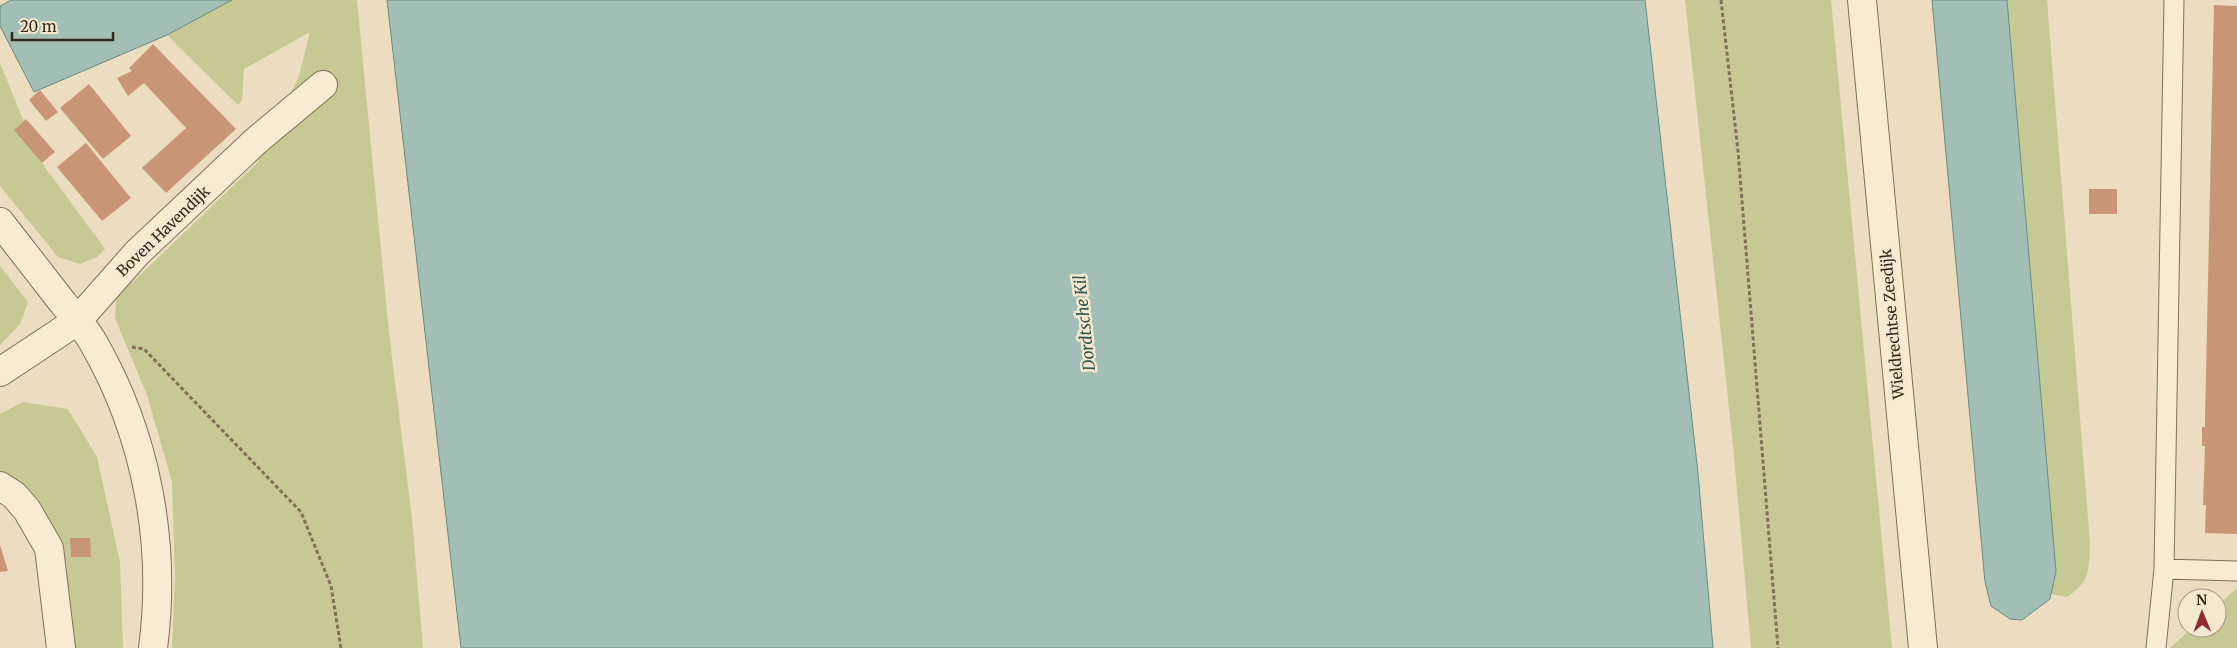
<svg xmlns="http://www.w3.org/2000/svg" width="2237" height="648" viewBox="0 0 2237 648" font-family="Merriweather,serif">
	<rect width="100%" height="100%" fill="#ecddc0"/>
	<path fill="#c6c994" d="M232 0H357L389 333 412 518 423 648H172L175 577 172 482 147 395 115 318 117 295 138 277 258 162 299 76 310 32 244 69 242 100 238 105 167 35Z
		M1685 0H1831L1892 648H1751L1733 445Z
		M2007 0H2047L2090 544C2089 570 2090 582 2067 597L2051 594 2056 571Z
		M0 63 39 159 105 249 97 257 80 264 58 257 0 186Z
		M0 266 28 302 20 324 0 345Z
		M23 402 68 409 97 457 120 562 123 648H65L57 558 11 477 0 472V414Z
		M2237 588V648H2170L2192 628H2217V606Z"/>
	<path fill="#a3beb5" stroke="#6a8b82" d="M11 0H232L167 35 34 92 0 26V6Z
		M387 0H1645L1698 473 1713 648H461Z
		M1932 0H2007L2056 571 2050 599 2022 620 2010 619 1991 606 1985 582Z"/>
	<path fill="#c99577" d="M2214 5 2237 6V534L2205 533 2206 505H2203L2205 446H2202V427H2205V420Z
		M153 44 236 129 166 193 142 168 186 128 144 83 128 96 117 78 132 71 129 68Z
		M89 84 131 136 103 159 60 108Z
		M40 90 58 112 46 121 29 100Z
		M26 119 55 152 42 163 14 130Z
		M86 143 131 198 102 221 57 167Z
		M2089 189H2117V214H2089Z
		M70 538H90L91 557H71Z
		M0 545 8 571 0 572Z"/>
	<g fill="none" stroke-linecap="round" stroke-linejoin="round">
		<defs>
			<path id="service" d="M2174 0 2164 569 2237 571
				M2156 648 2164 569"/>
			<path id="minor" d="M0 222C21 249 42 276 63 303 73 315 85 328 93 342 146 434 167 542 153 648
				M0 372 77 321 137 253 257 140 323 85
				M0 486 14 495 27 510 49 548 61 648"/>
			<path id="tertiary" d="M1862 0 1923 648"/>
		</defs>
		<use href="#service" stroke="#846e59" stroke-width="21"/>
		<use href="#minor" stroke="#846e59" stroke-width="30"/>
		<use href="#tertiary" stroke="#846e59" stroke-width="30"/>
		<path stroke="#846e59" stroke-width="3" stroke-dasharray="4 2.5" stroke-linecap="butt" d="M1721 0 1738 151 1778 648
			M132 347 144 349 301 512 331 586 341 648"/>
		<use href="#service" stroke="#f7ebd2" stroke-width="19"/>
		<use href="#minor" stroke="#f7ebd2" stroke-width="28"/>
		<use href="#tertiary" stroke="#f7ebd2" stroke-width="28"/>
	</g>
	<g text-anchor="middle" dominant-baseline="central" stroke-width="5" stroke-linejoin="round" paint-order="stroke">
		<g font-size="15" fill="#34271d" stroke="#f4e8cf">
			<text transform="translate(163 231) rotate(-44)">Boven Havendijk</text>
			<text transform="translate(1892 324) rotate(-95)">Wieldrechtse Zeedijk</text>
		</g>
		<g font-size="16" font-style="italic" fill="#2c544f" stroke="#f4e8cf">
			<text transform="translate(1084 323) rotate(-96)">Dordtsche Kil</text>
		</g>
	</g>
	<g transform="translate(2202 613) rotate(359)"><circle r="24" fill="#f4e8cf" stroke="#a79b88"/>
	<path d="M0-4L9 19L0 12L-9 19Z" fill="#912b30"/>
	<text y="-8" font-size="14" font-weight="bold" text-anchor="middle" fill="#34271d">N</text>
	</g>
	<path d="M12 32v8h101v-8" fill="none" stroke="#34271d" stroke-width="2.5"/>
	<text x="20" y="32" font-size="15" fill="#34271d" stroke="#f4e8cf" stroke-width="4" paint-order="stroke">20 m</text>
</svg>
